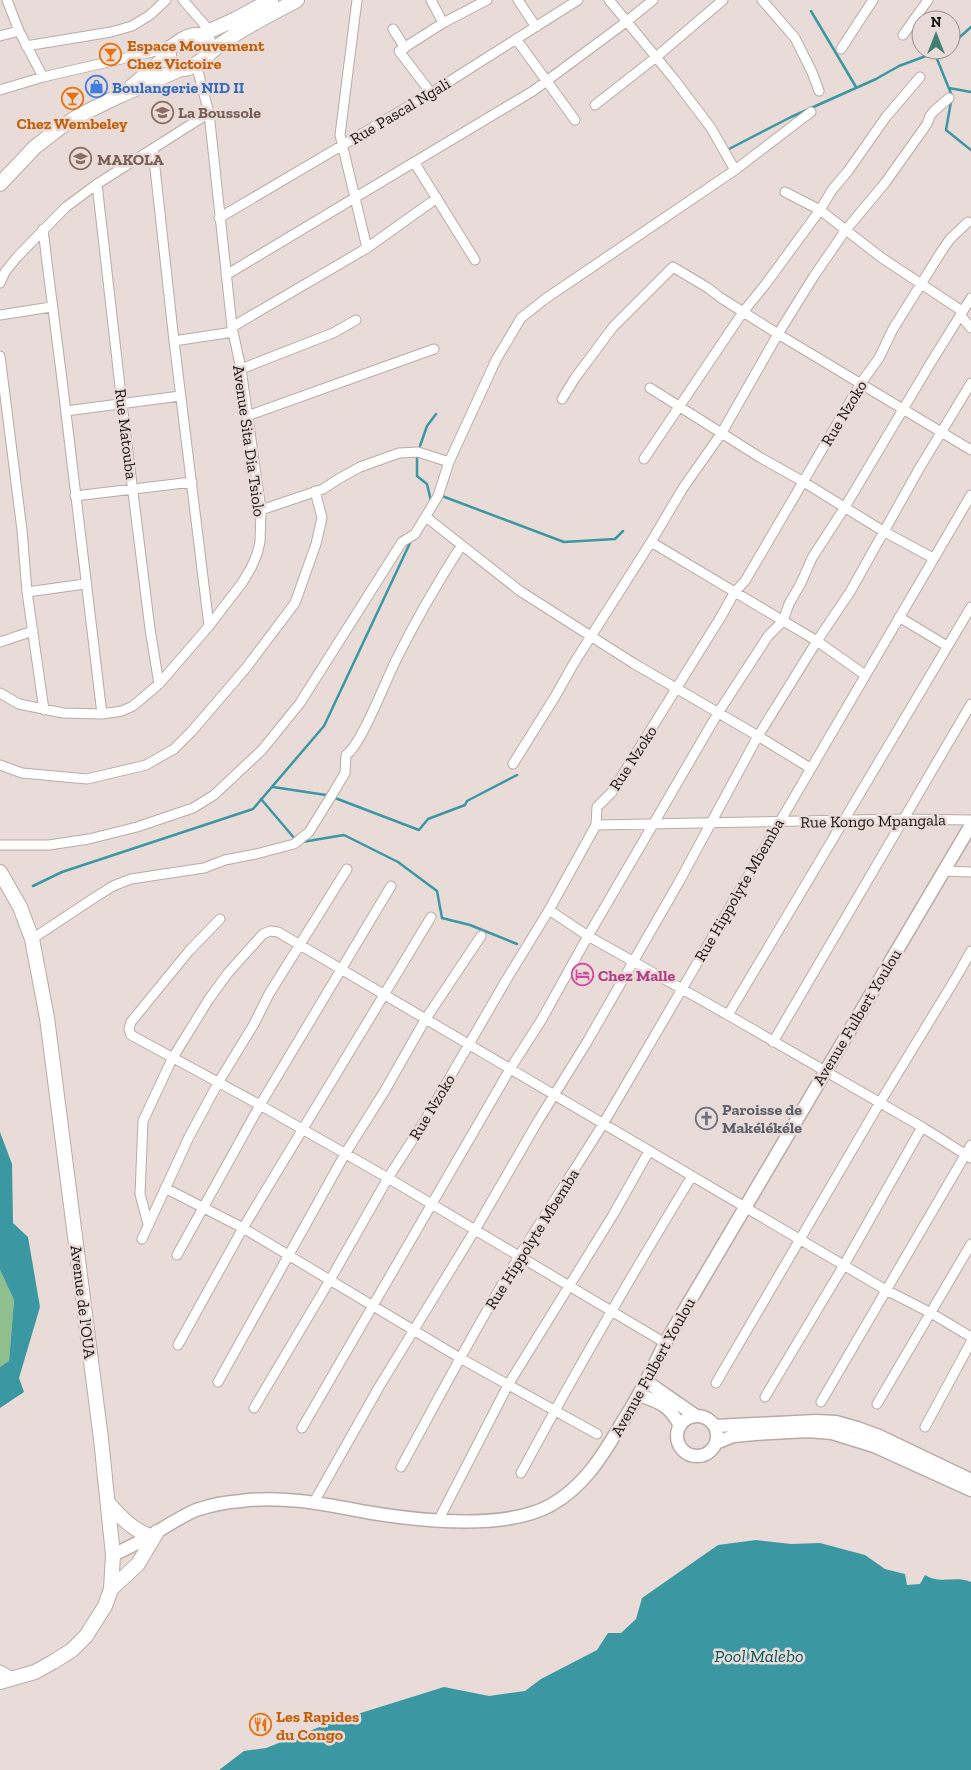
<svg xmlns="http://www.w3.org/2000/svg" width="971" height="1770" viewBox="0 0 971 1770" font-family="'Zilla Slab',serif">
	<rect width="100%" height="100%" fill="#e9dbd7"/>
	<path fill="#8ebf8c" d="M0 1270 14 1300 9 1361 0 1367Z"/>
	<path fill="#3b98a2" d="M0 1132 12 1164 13 1223 28 1237 40 1307 19 1378 24 1392 0 1408V1367L9 1361 14 1300 0 1270Z
		M756 1540 791 1544 820 1543 865 1555 885 1569 905 1574 907 1585 920 1584 925 1575C941 1585 953 1575 971 1582V1770H219L244 1751 266 1748 335 1721 444 1687 489 1696 525 1691 541 1679 597 1650 608 1633H621L636 1619 642 1598 718 1545Z"/>
	<g fill="none" stroke-linecap="round" stroke-linejoin="round">
		<path stroke="#3b98a2" stroke-width="2.5" d="M811 11 856 87
			M951 45 971 27
			M935 54 952 96 946 130 971 150
			M949 88 971 92
			M729 149 791 117 876 79 899 66 942 50
			M420 446 427 426 436 414
			M417 458V476L427 484 431 501
			M442 496 564 542 615 539 623 531 619 535
			M273 787 326 795
			M335 798 419 830 428 819 465 805 467 801 517 775
			M261 799 295 839
			M302 842 344 835 398 862 437 891 442 918 470 925 517 944
			M33 886 62 872 253 809 324 726 410 543"/>
		<defs>
			<path id="minor" d="M7 0 19 31 43 77
				M183 0 210 31
				M357 0 340 135 367 248
				M431 0 443 23
				M518 0 536 27
				M609 0 674 79 711 128 735 170
				M762 0 795 38 812 72 819 91
				M393 29 405 48
				M903 35 928 0
				M0 36 19 31
				M516 39 575 120
				M26 46 111 32 132 26 150 15 166 0
				M841 49 873 0
				M0 90 43 77 169 48
				M431 93 399 51 443 23 487 0
				M595 105 655 58 723 0
				M153 150 174 341 209 626
				M414 162 475 260
				M97 184 122 404 150 629 159 684
				M785 192 820 210 882 258 962 311
				M219 218 431 93 578 0
				M43 229C50 290 59 352 66 413 78 514 90 614 102 714
				M226 275 533 91 626 22 653 0
				M0 283 5 272 18 256 66 207 97 184 209 113
				M0 315 51 307
				M960 315 971 328
				M232 327 367 248 437 198
				M174 341 233 332
				M0 356 22 530 27 592 44 710
				M241 369 333 333 356 320
				M650 388 761 458 802 481 883 531 933 558
				M562 399 575 378 613 327 673 267 708 288 721 298 778 334 971 450
				M66 411 180 396
				M247 416 434 349
				M644 459 743 312 765 285 820 210 832 190 848 171 886 117 920 77
				M75 496 192 482
				M261 510 323 489 340 478 360 467 399 453 418 452 449 462
				M426 517 520 591 633 663 758 736 810 768
				M651 542 817 641 865 675
				M27 592 85 584
				M899 617 947 646
				M0 642 33 631
				M0 693 19 704 63 713 102 714 122 711 133 706 159 684 209 626 242 583 251 568 257 554 260 542 261 510 241 369 232 327 209 113 196 64
				M513 764 556 695 574 663 651 542 683 488 721 434 778 334 814 276 845 231 885 183 927 124 930 116 934 111 949 98
				M0 765 22 773 87 779 146 765 174 749 192 731 246 668 295 603 316 544 322 518 315 491
				M596 825 902 819 971 820
				M0 845H49L89 839 137 827 193 808 214 795 262 750 300 703 402 542 415 534 438 496 449 462 496 360 521 318 545 299 735 170 811 112
				M943 871 971 872
				M549 910 588 936 728 1015 922 1127 971 1158
				M220 919 189 951 131 1022 129 1029 131 1035 260 1105 388 1178 665 1343
				M32 939 94 898 113 886 131 879 204 868 225 860 256 854 294 844 309 832 335 790 345 773 346 755C362 744 387 677 398 656 417 618 438 582 461 546
				M728 1015 971 607
				M773 1042 971 704
				M165 1188 243 1228 460 1358 597 1434
				M148 1224 140 1194 143 1121 172 1059 209 999 228 973 263 934 270 931 278 932 799 1239 886 1290 931 1313 971 1337
				M142 1239 189 1137 218 1083 254 1024 269 994 347 869
				M177 1255 260 1105 391 886
				M178 1345 243 1228 431 917
				M218 1382 345 1154 384 1092 425 1020 481 936
				M716 1383 879 1104 957 976 971 951
				M765 1397 844 1265 922 1127
				M821 1402 971 1145
				M877 1404 971 1244
				M254 1408 330 1280 388 1178 424 1122 505 982 549 910 596 825 597 807 612 792 722 615 734 593 745 581 861 383 879 358 893 329 941 252 950 239 968 222
				M925 1427 971 1342
				M302 1428 510 1069 542 1019 588 936 718 713 768 636 783 621 789 604 801 583 812 558 845 507 930 364 971 298
				M401 1467C440 1396 477 1324 520 1255 547 1211 576 1168 603 1124L971 495
				M521 1473C575 1372 633 1273 692 1176
				M314 1502 379 1387 475 1230 538 1121 587 1042 679 882 758 736 817 641 850 592 919 469 971 383
				M438 1521 508 1385 613 1215 649 1151
				M0 1670 14 1678"/>
			<path id="secondary" d="M647 1382 696 1416
				M639 1395C660 1402 670 1406 680 1426
				M677 1436a20 20 0 1 1 40 0a20 20 0 1 1-40 0Z
				M715 1426 816 1421 836 1422 857 1428 879 1436 971 1480
				M716 1443 733 1436 755 1434 808 1431 832 1433 874 1446 971 1490
				M113 1555C125 1549 138 1543 150 1536 165 1527 180 1517 196 1510 211 1505 226 1502 241 1501 285 1495 328 1505 372 1513 422 1521 506 1530 551 1505 583 1487 602 1457 620 1426 638 1398 651 1373 665 1343L971 825"/>
			<path id="primary" d="M201 35 236 19 271 0
				M210 53C211 35 197 31 183 39 178 42 174 46 169 48 168 57 170 69 181 69 192 70 203 59 211 52 236 31 268 16 297 0
				M131 87 168 55
				M0 184 35 147 61 127 82 114 119 96 181 69
				M0 872 20 907 32 939 47 1018 101 1439 113 1555 111 1589 105 1606 86 1636 72 1650 53 1662 35 1672 0 1682
				M108 1503C121 1517 131 1529 150 1536
				M111 1589 138 1564 157 1532"/>
		</defs>
		<use href="#minor" stroke="#b8aba6" stroke-width="11"/>
		<use href="#secondary" stroke="#b8aba6" stroke-width="15"/>
		<use href="#primary" stroke="#b8aba6" stroke-width="16"/>
		<use href="#minor" stroke="#fff" stroke-width="9"/>
		<use href="#secondary" stroke="#fff" stroke-width="12"/>
		<use href="#primary" stroke="#fff" stroke-width="14"/>
	</g>
	<defs>
		<symbol id="bar-ring" viewBox="-11 -11 22 22"><circle r="9.5" fill="#e9dbd7" stroke="#e8710a" stroke-width="1.5"/><path d="M-6-5H6L.8 .8V4.5H3.5V6h-7V4.5H-.8V.8Z" fill="#e8710a"/></symbol>
		<symbol id="shop-ring" viewBox="-11 -11 22 22"><circle r="9.5" fill="#e9dbd7" stroke="#3f7fe0" stroke-width="1.5"/><path d="M-5-2.5h2.3a2.7 3.5 0 0 1 5.4 0H5L5.5 6h-11ZM-1.5-2.5h3a1.5 2.3 0 0 0-3 0Z" fill="#3f7fe0"/></symbol>
		<symbol id="school-ring" viewBox="-11 -11 22 22"><circle r="9.5" fill="#e9dbd7" stroke="#8d6e63" stroke-width="1.5"/><path d="M0-5L7-2L0 1L-7-2ZM-4 1L0 2.5L4 1V4Q0 6-4 4Z" fill="#8d6e63"/></symbol>
		<symbol id="hotel-ring" viewBox="-11 -11 22 22"><circle r="9.5" fill="#e9dbd7" stroke="#d1479c" stroke-width="1.5"/><path d="M-6-4.5h1.5V1H6V5H4.5V3h-9V5H-6ZM-4 0a1.8 1.8 0 1 1 3.6 0ZM.5 0V-2.5h3Q6-2.5 6 0Z" fill="#d1479c"/></symbol>
		<symbol id="church-ring" viewBox="-11 -11 22 22"><circle r="9.5" fill="#e9dbd7" stroke="#6b7280" stroke-width="1.5"/><path d="M-1.2-6h2.4v3.5h3.3v2.4h-3.3V6h-2.4V-.1h-3.3v-2.4h3.3Z" fill="#6b7280"/></symbol>
		<symbol id="restaurant-ring" viewBox="-11 -11 22 22"><circle r="9.5" fill="#e9dbd7" stroke="#e8710a" stroke-width="1.5"/><path d="M-5-6h1v4h1v-4h1v4h1v-4h1v5L-1.5 .5V6h-2V.5L-5-1ZM5-6V6H3V1.5H1.5Q1.5-4 5-6Z" fill="#e8710a"/></symbol>
	</defs>
	<g fill-rule="evenodd">
		<use href="#bar-ring" x="98" y="42" width="25" height="25"/>
		<use href="#shop-ring" x="84" y="74" width="25" height="25"/>
		<use href="#bar-ring" x="60" y="86" width="25" height="25"/>
		<use href="#school-ring" x="150" y="100" width="25" height="25"/>
		<use href="#school-ring" x="68" y="146" width="25" height="25"/>
		<use href="#hotel-ring" x="570" y="962" width="25" height="25"/>
		<use href="#church-ring" x="694" y="1106" width="25" height="25"/>
		<use href="#restaurant-ring" x="248" y="1712" width="25" height="25"/>
	</g>
	<g text-anchor="middle" dominant-baseline="central" stroke-width="5" stroke-linejoin="round" paint-order="stroke">
		<g font-size="16" font-weight="bold" fill="#c56008" stroke="#e9dbd7" text-anchor="start">
			<text x="127" y="45">Espace Mouvement<tspan x="127" dy="18">Chez Victoire</tspan></text>
			<text x="72" y="123" text-anchor="middle">Chez Wembeley</text>
			<text x="276" y="1716">Les Rapides<tspan x="276" dy="18">du Congo</tspan></text>
		</g>
		<g font-size="16" font-weight="bold" fill="#366cbe" stroke="#e9dbd7" text-anchor="start">
			<text x="112" y="87">Boulangerie NID II</text>
		</g>
		<g font-size="16" fill="#181412" stroke="#e9dbd7">
			<text transform="translate(400 111) rotate(-31)">Rue Pascal Ngali</text>
			<text transform="translate(844 413) rotate(-59)">Rue Nzoko</text>
			<text transform="translate(126 434) rotate(83)">Rue Matouba</text>
			<text transform="translate(249 441) rotate(82)">Avenue Sita Dia Tsiolo</text>
			<text transform="translate(633 758) rotate(-57)">Rue Nzoko</text>
			<text transform="translate(873 821) rotate(-1)">Rue Kongo Mpangala</text>
			<text transform="translate(739 890) rotate(-60)">Rue Hippolyte Mbemba</text>
			<text transform="translate(857 1017) rotate(-59)">Avenue Fulbert Youlou</text>
			<text transform="translate(432 1107) rotate(-59)">Rue Nzoko</text>
			<text transform="translate(532 1239) rotate(-58)">Rue Hippolyte Mbemba</text>
			<text transform="translate(83 1302) rotate(83)">Avenue de l'OUA</text>
			<text transform="translate(653 1367) rotate(-61)">Avenue Fulbert Youlou</text>
		</g>
		<g font-size="16" font-weight="bold" fill="#785e54" stroke="#e9dbd7" text-anchor="start">
			<text x="178" y="112">La Boussole</text>
			<text x="97" y="159">MAKOLA</text>
		</g>
		<g font-size="16" font-weight="bold" fill="#b23c85" stroke="#e9dbd7" text-anchor="start">
			<text x="598" y="975">Chez Malle</text>
		</g>
		<g font-size="16" font-weight="bold" fill="#5b616d" stroke="#e9dbd7" text-anchor="start">
			<text x="722" y="1109">Paroisse de<tspan x="722" dy="18">Makélékéle</tspan></text>
		</g>
		<g font-size="18" font-style="italic" fill="#085a61" stroke="#e9dbd7">
			<text x="759" y="1656">Pool Malebo</text>
		</g>
	</g>
	<g transform="translate(936 35)"><circle r="24" fill="#e9dbd7" stroke="#958b88"/>
	<path d="M0-4L9 19L0 12L-9 19Z" fill="#3f8275"/>
	<text y="-8" font-size="14" font-weight="bold" text-anchor="middle" fill="#181412">N</text>
	</g>
</svg>
